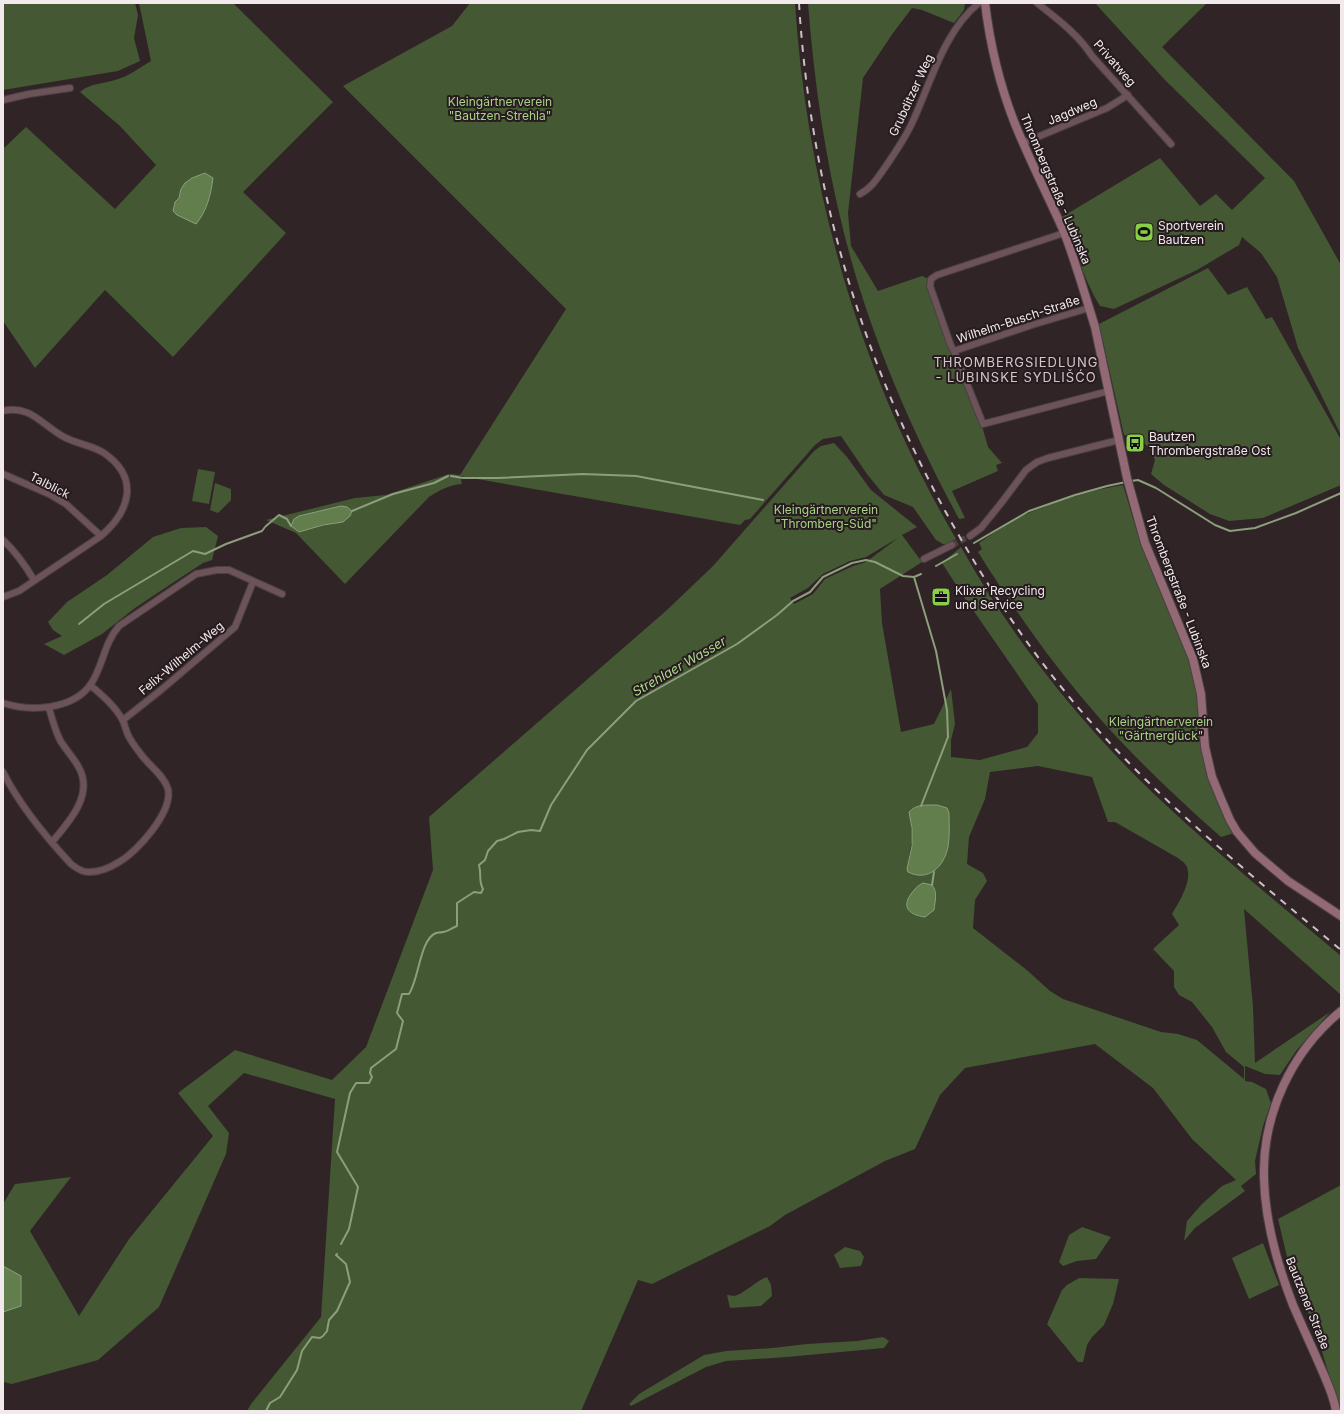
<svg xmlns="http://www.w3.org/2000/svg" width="1344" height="1414" viewBox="0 0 1344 1414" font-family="Inter,sans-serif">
	<rect width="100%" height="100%" fill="#302427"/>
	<path fill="#435833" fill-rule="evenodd" d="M3 3H135L138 15 134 38 140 61 118 71 3 90Z
		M139 3H233L333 102 243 192 286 233 173 357 105 290 35 368 3 321V149L26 127 115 209 156 165 120 126 80 92C90 83 103 84 115 80 128 77 139 68 151 61Z
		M470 3H795C807 191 861 376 956 539L947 544H943L936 540 913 507 884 495 867 474 841 436 823 439 815 445 750 519 745 520 740 525 460 476 462 484C449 485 440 490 429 497L345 584 296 533 266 520 355 498 386 495 449 474 460 475 566 309 343 86 452 26ZM315 513 343 522 323 525 299 516Z
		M808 3H965L964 10 954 23 922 10 912 8 893 33 863 78 848 213 851 246 878 291 922 276 929 279 982 426 988 447 1002 463 996 465 998 471 952 491 965 518 959 519C910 428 869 333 844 233 825 158 814 81 808 3Z
		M1095 3H1207L1162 47 1294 181 1341 265V435L1298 348 1277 277 1261 253 1242 237 1239 245 1197 270 1114 309 1100 306C1083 279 1075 246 1062 217L1160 158 1200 206 1216 194 1232 210 1265 178 1165 80Z
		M1208 268 1228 295 1247 287 1266 319 1272 317 1341 440V485L1263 518 1229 521 1210 514 1164 485 1151 474 1155 460C1147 442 1143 441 1124 435L1099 324Z
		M834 443 847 457 871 490 917 527 902 535 922 562 880 589 882 623 901 732 934 724 951 689 955 724 951 740V757L980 760 1027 747 1038 733V704L966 600 942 563 961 547C1011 637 1080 723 1154 794 1214 851 1278 903 1341 956V995L1244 909 1253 1007 1255 1063 1330 1012 1296 1051 1280 1075 1265 1074 1245 1066V1081L1252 1082 1266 1089 1271 1103 1263 1126 1255 1161 1256 1174 1241 1186 1245 1191 1195 1228 1184 1241 1187 1221 1202 1204 1222 1186 1236 1180 1192 1139 1153 1088 1095 1044 965 1068 940 1095 915 1149 885 1161 785 1215 770 1226 652 1284 638 1280 581 1411H247L251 1404 321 1317 335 1099 244 1073 208 1106 229 1133 226 1154 159 1307 98 1360 12 1384 3 1382V1204L15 1184 71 1177 30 1231 79 1316 129 1239 213 1136 178 1093 235 1050 332 1080 366 1047 433 870 429 817 667 610 713 566 814 451 821 446ZM898 538 866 562 853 566 825 579 813 594 794 604 790 598 808 588 823 574 850 561 866 557ZM1038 766 1092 777 1108 822H1115L1178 858C1180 860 1184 862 1185 864 1195 877 1179 902 1172 914L1179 925 1153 949 1174 971V987L1179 995 1192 1002 1212 1027 1226 1052 1244 1067V1079L1197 1040 1178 1034 1161 1032 1063 999 1050 991 1028 971 973 928 975 900 987 881 983 873 967 864 969 837 985 799 990 772ZM917 806H921L949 813 948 849 908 863C912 844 913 831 909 812L911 809Z
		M198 469 215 472 209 504 192 501Z
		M215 483 231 489V500L218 513 210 510Z
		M1123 485 1140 542 1195 669 1199 732 1207 769 1218 804 1234 833 1221 837C1179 800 1139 762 1102 721 1055 668 1015 611 978 552L982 549 979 543C995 532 1013 519 1031 512 1060 500 1092 490 1123 485Z
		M206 527 218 536 212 560 203 563 174 582 135 608 102 634 64 655 44 644 62 636 53 630 48 622 67 602 107 575 153 537 181 528Z
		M1341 1185V1409H1339L1318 1338 1288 1261 1278 1219Z
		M1082 1227 1111 1237 1096 1259 1077 1261 1063 1266 1059 1262 1069 1235Z
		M1263 1243 1279 1285 1249 1299 1232 1258Z
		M845 1247 860 1251 864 1257 861 1266 840 1268 834 1255Z
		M767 1277 771 1285 772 1296 761 1306 730 1308 727 1295C730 1295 732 1296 734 1296 744 1294 756 1281 767 1277Z
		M1079 1278 1119 1279 1113 1304 1104 1325 1092 1337 1087 1345 1083 1362H1078L1047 1324 1062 1290 1067 1285Z
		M883 1337 889 1341 884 1348 787 1357 726 1361 706 1367 631 1406 629 1404 639 1394 704 1355 726 1351 773 1348 807 1344 857 1341Z"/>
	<path fill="#627e4c" stroke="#8d9e7c" d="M205 173 213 178C211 194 207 211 196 224L177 215 173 211 175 202 179 198 181 189 185 183 192 178Z
		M341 506 347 507 352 511 350 516 343 522 323 525 299 532 291 526 294 519 299 516Z
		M937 805 947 808 949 813C949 824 950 836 948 847 944 867 928 882 908 872L907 869 912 846V828L909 812C915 804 928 805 937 805Z
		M923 883 932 885C938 892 935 901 934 910L925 917C910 915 901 908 911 894 915 889 917 886 923 883Z
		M3 1266 21 1276V1306L3 1312Z"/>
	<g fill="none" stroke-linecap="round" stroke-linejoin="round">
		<path stroke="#8d9e7c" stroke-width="2" d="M451 476 463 478H498L583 474 636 476 763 500
			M1131 481 1138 480 1156 488 1215 525 1230 531 1255 528 1296 513 1341 493
			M352 511 393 494 434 483 448 476
			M266 526 279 515 287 519 291 526
			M974 543 1029 511 1075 495 1107 486 1126 482
			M936 566 957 554
			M914 577 936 651 947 710 948 737 921 806
			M79 624 104 604 193 551 205 554 226 544 262 531 265 527
			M932 885 934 872
			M341 1244 349 1229 358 1187 337 1152 350 1093 356 1083H369L372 1077 370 1073 371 1068 396 1049 403 1021 397 1013 402 994H409C419 979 420 939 436 933 438 932 440 933 443 932 447 932 452 928 457 926V903L474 892 481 893 483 889C478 880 482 876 479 865L485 860 488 851 497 841 504 839 518 832 531 830 540 831 551 805 587 750 636 701 737 644 777 615 793 601 810 592 823 577 852 563 866 560 875 562 903 576 914 577 921 574
			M266 1411 270 1403 280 1397 297 1370 302 1351 312 1337 320 1338 323 1336 327 1331 329 1320 337 1311 350 1282 346 1264 336 1255 337 1254"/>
		<path stroke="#4d4244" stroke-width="6" stroke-dasharray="6 3" stroke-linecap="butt" d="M952 545 970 536"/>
		<defs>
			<path id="street" d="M1037 3C1057 19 1078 34 1092 56L1171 144
				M3 100 29 94 70 88
				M1023 143 1107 108 1128 95
				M860 194C872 188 878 177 886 166 896 151 906 137 913 121 931 82 944 31 979 3
				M1064 233 937 275 931 279 930 286 951 346 954 351 983 424 1109 391
				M954 351 1032 325 1089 308
				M3 411C30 404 43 426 64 437 77 444 92 445 104 453 140 478 130 511 101 536L19 591 3 597
				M3 474 49 494 66 504 101 536
				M970 536 981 528 1002 502 1026 470 1037 462 1048 458 1119 440
				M3 540C16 552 25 565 34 580
				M924 559 952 545
				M3 703C30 712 73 710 91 684 103 666 104 643 119 626L196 574 217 570H229L282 594
				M49 708C52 719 55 730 60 740 65 749 73 757 78 766 95 794 69 822 52 842
				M123 720 161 690 235 627 253 582
				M3 772C20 806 45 836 71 864 76 868 83 873 90 872 99 872 111 867 119 862 137 852 173 812 168 789 164 775 148 765 140 753 136 748 131 741 128 735 126 731 125 725 123 721 116 707 102 695 90 685"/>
			<path id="secondary" d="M985 3C990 44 1000 86 1015 124 1030 161 1048 196 1064 232 1076 263 1085 295 1095 327L1127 478 1145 543 1193 659 1201 694 1205 747 1212 777 1221 799 1230 820 1237 832 1255 853 1288 881 1341 916
				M1336 1411C1334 1396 1327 1382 1321 1368 1312 1347 1302 1326 1293 1305 1277 1264 1265 1222 1264 1178 1262 1114 1292 1051 1341 1011"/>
		</defs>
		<use href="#street" stroke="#4b4042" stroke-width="8"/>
		<use href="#secondary" stroke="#4b4042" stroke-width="10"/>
		<use href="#street" stroke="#6c5259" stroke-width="6"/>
		<use href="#secondary" stroke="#926974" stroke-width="8"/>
		<path stroke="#cbc2c5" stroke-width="2" stroke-dasharray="7 7" stroke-linecap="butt" d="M799 3C811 198 868 383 968 551 1005 614 1048 675 1097 729 1171 811 1257 880 1341 950"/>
	</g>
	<defs>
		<symbol id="stadium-square" viewBox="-11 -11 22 22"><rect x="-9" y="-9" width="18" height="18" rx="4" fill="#8ace47" stroke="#261b1e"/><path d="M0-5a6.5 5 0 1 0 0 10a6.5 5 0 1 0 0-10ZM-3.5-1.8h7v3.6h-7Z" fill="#111"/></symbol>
		<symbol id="bus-square" viewBox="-11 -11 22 22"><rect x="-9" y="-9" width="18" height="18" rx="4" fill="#8ace47" stroke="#261b1e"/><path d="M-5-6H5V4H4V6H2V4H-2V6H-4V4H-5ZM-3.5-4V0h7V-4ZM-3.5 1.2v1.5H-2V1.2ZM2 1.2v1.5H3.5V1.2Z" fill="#111"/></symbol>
		<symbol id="office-square" viewBox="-11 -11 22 22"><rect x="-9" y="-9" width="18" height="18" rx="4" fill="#8ace47" stroke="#261b1e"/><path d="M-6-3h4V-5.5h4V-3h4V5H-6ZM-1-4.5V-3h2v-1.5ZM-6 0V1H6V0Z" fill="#111"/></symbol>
	</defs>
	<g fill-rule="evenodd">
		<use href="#stadium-square" x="1133" y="221" width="22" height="22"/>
		<use href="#bus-square" x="1124" y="432" width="22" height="22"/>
		<use href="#office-square" x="930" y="586" width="22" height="22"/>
	</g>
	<g text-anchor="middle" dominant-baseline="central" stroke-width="4" stroke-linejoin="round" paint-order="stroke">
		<g font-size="12" fill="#f1e9eb" stroke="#261b1e">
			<text transform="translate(1115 63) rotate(49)">Privatweg</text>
			<text transform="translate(911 95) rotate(-65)">Grubditzer Weg</text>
			<text transform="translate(1072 111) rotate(-23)">Jagdweg</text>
			<text transform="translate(1056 189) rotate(67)">Thrombergstraße - Lubinska</text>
			<text transform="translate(1018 319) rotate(-18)">Wilhelm-Busch-Straße</text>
			<text transform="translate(50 485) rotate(27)">Talblick</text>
			<text transform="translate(1179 592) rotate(69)">Thrombergstraße - Lubinska</text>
			<text transform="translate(181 658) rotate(-40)">Felix-Wilhelm-Weg</text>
			<text transform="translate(1308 1303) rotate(68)">Bautzener Straße</text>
		</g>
		<g font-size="12" fill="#a8d387" stroke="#261b1e">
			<text x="500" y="101">Kleingärtnerverein<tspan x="500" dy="14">"Bautzen-Strehla"</tspan></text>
			<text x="826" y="509">Kleingärtnerverein<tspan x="826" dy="14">"Thromberg-Süd"</tspan></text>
			<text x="1161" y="721">Kleingärtnerverein<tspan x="1161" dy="14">"Gärtnerglück"</tspan></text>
		</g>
		<g font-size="12" fill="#f1e9eb" stroke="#261b1e" text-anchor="start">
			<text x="1158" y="225">Sportverein<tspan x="1158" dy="14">Bautzen</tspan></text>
			<text x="1149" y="436">Bautzen<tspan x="1149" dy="14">Thrombergstraße Ost</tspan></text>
			<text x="955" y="590">Klixer Recycling<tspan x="955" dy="14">und Service</tspan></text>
		</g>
		<g font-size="13" letter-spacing="1" fill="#d5c6ca" stroke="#261b1e">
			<text x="1016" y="362">THROMBERGSIEDLUNG<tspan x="1016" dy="15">- LUBINSKE SYDLIŠĆO</tspan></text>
		</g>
		<g font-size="13" font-style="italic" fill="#aed88c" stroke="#261b1e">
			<text transform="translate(679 666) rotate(-30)">Strehlaer Wasser</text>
		</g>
	</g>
	<rect width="1344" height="1414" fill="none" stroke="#f1e9eb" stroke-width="8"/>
</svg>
